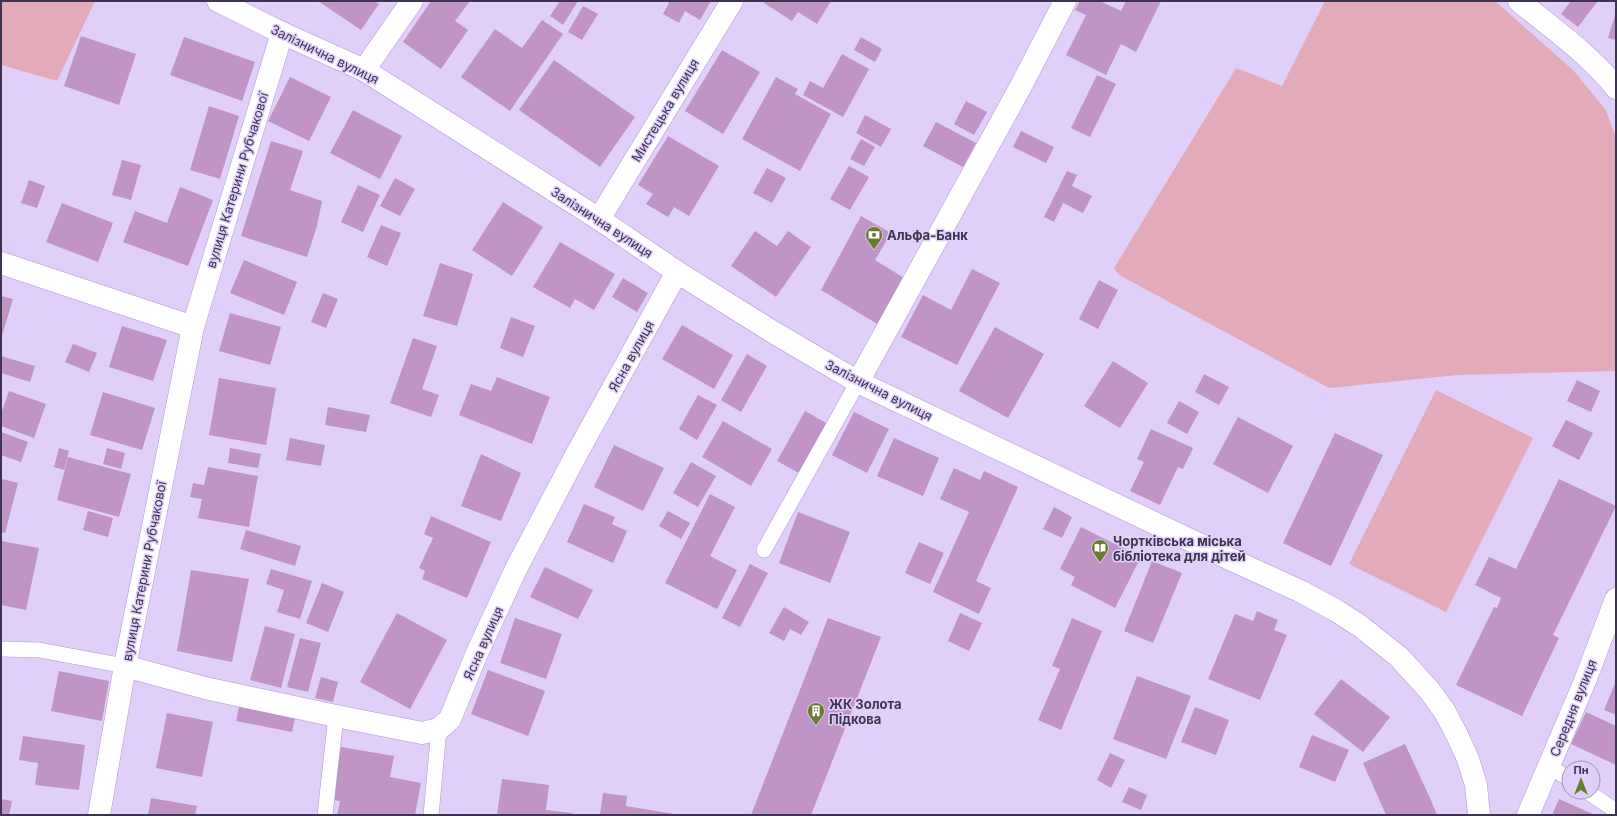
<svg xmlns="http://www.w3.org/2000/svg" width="1617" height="816" viewBox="0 0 1617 816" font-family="Inter,sans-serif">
	<rect width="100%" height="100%" fill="#e0d0f9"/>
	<path fill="#e3abb9" d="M1 1H95L57 81 1 65Z
		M1325 1H1495L1573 70 1606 110 1616 138V371L1458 375 1329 388 1119 275 1114 268 1236 68 1282 86Z
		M1436 390 1533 438 1446 612 1349 564Z"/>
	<path fill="#c094c5" d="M318 1H374L379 4 361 30Z
		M431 1H470L455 21 468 30 441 69 403 42Z
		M560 1H578L563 25 550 16Z
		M666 1H711L700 20 685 11 679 23 663 14 669 3Z
		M765 1H831L817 24 798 12 792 21 764 3Z
		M1080 1H1100L1121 11 1126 1H1161L1136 52 1121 44 1106 75 1066 55 1086 15 1075 10Z
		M1571 1H1598L1578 27 1561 14Z
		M583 6 598 14 582 40 568 32Z
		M1616 11V40L1608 38Z
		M542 20 563 34 510 111 461 77 495 29 522 48Z
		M81 36 136 54 119 105 64 86Z
		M184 37 255 62 242 101 170 75Z
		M861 37 882 49 875 62 854 50Z
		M722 50 760 72 723 134 685 111Z
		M842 54 869 69 843 117 803 95 810 81 823 88Z
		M554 60 635 117 600 167 519 110Z
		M1097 75 1116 84 1090 137 1071 128Z
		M290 77 331 97 309 141 268 121Z
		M776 77 798 89 795 94 831 114 800 171 742 139Z
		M966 101 987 112 974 135 954 124Z
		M209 106 239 116 220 179 190 170Z
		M353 110 402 136 380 179 330 153Z
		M865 115 891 129 881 147 856 133Z
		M936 122 976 143 963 167 923 146Z
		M1021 131 1054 147 1046 163 1013 147Z
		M668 136 719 166 689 216 674 207 668 217 646 204 653 194 638 185Z
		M861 139 875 147 864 166 850 159Z
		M271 141 303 151 290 190 322 201 317 226 307 257 241 236Z
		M122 160 141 165 131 200 112 195Z
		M849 166 869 177 850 210 830 199Z
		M767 168 786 178 772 203 753 193Z
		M1067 171 1077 175 1072 186 1092 196 1083 213 1063 203 1054 222 1044 217Z
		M395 178 415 189 400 216 380 206Z
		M29 180 45 186 37 208 21 203Z
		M358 185 380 195 363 232 341 222Z
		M180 187 213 200 188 266 123 242 135 211 167 223Z
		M503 202 543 227 512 276 472 250Z
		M62 203 113 223 98 262 46 242Z
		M861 216 891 233 875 260 904 278 879 325 821 290Z
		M381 225 401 233 387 266 367 257Z
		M755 231 777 246 788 231 811 247 776 297 731 266Z
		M560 242 615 274 594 310 575 299 570 308 533 287Z
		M244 260 297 282 284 315 230 293Z
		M440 263 473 274 457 326 423 316Z
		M972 269 1000 283 957 365 901 337 923 295 951 310Z
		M623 278 648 293 637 312 612 297Z
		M1099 280 1118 290 1098 329 1079 319Z
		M323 293 338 299 326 328 311 322Z
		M1 296 13 299 1 339Z
		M230 313 281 327 270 365 219 351Z
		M511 317 535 326 523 357 500 348Z
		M682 325 733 355 714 389 662 359Z
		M122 326 167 340 153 381 109 367Z
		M995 327 1044 354 1008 418 959 391Z
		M413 338 437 346 422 389 439 395 431 417 390 403Z
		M73 344 97 353 89 372 65 362Z
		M747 354 767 366 741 412 721 400Z
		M1 356 35 366 30 382 1 373Z
		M1113 361 1148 383 1120 428 1084 406Z
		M1204 374 1229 387 1219 405 1195 392Z
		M497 377 550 397 532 444 459 415 471 384 491 391Z
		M219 378 276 388 266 445 209 435Z
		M1577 380 1600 391 1591 412 1567 401Z
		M9 391 46 404 34 438 1 426V414Z
		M103 392 155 408 142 450 90 435Z
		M698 395 717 405 697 440 679 429Z
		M1179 401 1199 412 1187 434 1167 423Z
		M328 407 370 415 366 432 325 425Z
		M805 411 828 424 799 473 777 461Z
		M854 412 889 429 867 473 832 455Z
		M1238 417 1293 446 1268 493 1213 464Z
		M1566 420 1593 433 1579 460 1552 446Z
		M723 421 772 449 751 486 702 457Z
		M1151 429 1193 448 1183 469 1178 467 1160 505 1130 491 1144 462 1137 459Z
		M1 432 28 442 21 462 1 455Z
		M1335 433 1383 455 1331 566 1283 543Z
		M290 438 325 445 321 466 286 460Z
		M894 438 939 458 923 496 877 476Z
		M614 445 664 468 643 511 594 487Z
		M59 448 69 451 64 470 54 467Z
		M107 448 125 453 121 469 103 464Z
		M230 448 261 454 258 468 228 463Z
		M481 454 521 473 501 521 461 506Z
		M68 457 131 474 119 517 57 500Z
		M691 462 716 476 698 507 673 493Z
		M208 467 258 476 249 527 198 518 202 499 190 497 193 483 204 485Z
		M954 468 980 480 984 471 1018 487 976 581 991 588 979 614 933 592 969 512 940 499Z
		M2 479 18 483 5 533 1 532Z
		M1559 479 1616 506 1553 635 1559 638 1522 716 1456 685 1494 607 1497 608 1501 598 1475 585 1489 557 1516 569Z
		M710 494 735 507 710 556 737 570 717 609 665 583Z
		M584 504 615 517 612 524 627 531 613 563 567 542Z
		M1054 507 1072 517 1062 538 1043 529Z
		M88 511 113 518 108 537 83 530Z
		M668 511 690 523 681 539 659 526Z
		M798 512 850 532 830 583 779 563Z
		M431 516 491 542 467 598 422 579 425 571 419 568 433 538 424 534Z
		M1081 527 1141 557 1115 608 1071 585 1075 577 1060 569Z
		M246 530 301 546 295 566 240 549Z
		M1 541 39 548 26 610 1 605Z
		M919 542 944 553 930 584 905 573Z
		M1152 561 1182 573 1153 643 1124 631Z
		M750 564 768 573 740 627 722 618Z
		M545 567 593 590 578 619 530 597Z
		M271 569 312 581 300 619 277 612 284 590 266 584Z
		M191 570 249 579 232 662 177 651Z
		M322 583 344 592 328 632 306 623Z
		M784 607 809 622 801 635 790 629 784 641 769 633Z
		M1257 611 1278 620 1274 630 1287 635 1260 700 1208 679 1235 614 1253 621Z
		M397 613 447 640 410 709 360 682Z
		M960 613 982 623 969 651 948 641Z
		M515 618 562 634 546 679 500 663Z
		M828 618 881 637 811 815H751Z
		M1072 618 1102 631 1061 730 1038 720 1060 669 1052 666Z
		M265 626 295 634 281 688 250 680Z
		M300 638 321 643 308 692 287 687Z
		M488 670 545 691 528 736 471 714Z
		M59 671 109 681 102 721 51 711Z
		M1137 676 1191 696 1166 759 1113 739Z
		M321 677 338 682 333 702 315 698Z
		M1341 679 1390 717 1363 752 1314 714Z
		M1616 681V715L1604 710Z
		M239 707 295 718 292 732 236 721Z
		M1195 707 1229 720 1216 755 1181 742Z
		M1586 712 1616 726V765L1571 744Z
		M167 713 213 722 202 777 156 768Z
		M1312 735 1349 750 1335 782 1299 767Z
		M23 736 85 745 79 790 35 785 38 763 19 760Z
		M1405 744 1430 798 1437 815H1386L1363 763Z
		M341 747 394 756 390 777 421 783 415 815H337L340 801 332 800Z
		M1110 753 1125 760 1111 788 1097 780Z
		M502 779 549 785 546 810 572 813V815H497Z
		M1129 787 1147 795 1141 810 1122 802Z
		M603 793 627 796 626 806 680 815H600Z
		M151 798 197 806 195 815H148Z
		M1 799 12 801 9 815H1Z
		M1559 799 1595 815H1552Z"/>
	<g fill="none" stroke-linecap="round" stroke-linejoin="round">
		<defs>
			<path id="lane" d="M764 550 858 382
				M1 649 39 650 125 666
				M1549 766 1569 779
				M1588 792 1616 811
				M325 815 336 716
				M431 815 439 729"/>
			<path id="street" d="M1519 1C1550 27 1592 56 1616 88
				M364 70 412 1
				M599 219 732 1
				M1 263 193 327
				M858 382 1021 86 1065 1
				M125 666 205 688 336 716 422 733 439 729 450 719 477 653 516 569 576 455 677 272
				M99 815 125 666 193 327 282 33
				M1528 815 1585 681 1616 599"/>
			<path id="secondary" d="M218 1 282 33 364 70 599 219 677 272 773 332 858 382 1230 559 1302 592 1337 611 1360 626 1399 657 1430 691 1445 712 1457 735 1468 759 1476 785 1479 815"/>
		</defs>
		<use href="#lane" stroke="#b297d9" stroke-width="16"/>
		<use href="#street" stroke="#b297d9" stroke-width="23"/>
		<use href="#secondary" stroke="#b297d9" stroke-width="23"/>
		<use href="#lane" stroke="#fff" stroke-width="15"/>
		<use href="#street" stroke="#fff" stroke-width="22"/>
		<use href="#secondary" stroke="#fff" stroke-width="22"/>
	</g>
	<defs>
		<symbol id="bank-pin" viewBox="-11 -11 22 30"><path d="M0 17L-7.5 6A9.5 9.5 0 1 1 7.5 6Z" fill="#677c2d" stroke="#e0d0f9"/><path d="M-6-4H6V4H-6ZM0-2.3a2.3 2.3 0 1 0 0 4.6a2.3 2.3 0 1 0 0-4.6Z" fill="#fff"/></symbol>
		<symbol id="library-pin" viewBox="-11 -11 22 30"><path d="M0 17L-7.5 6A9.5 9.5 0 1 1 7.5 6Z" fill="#677c2d" stroke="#e0d0f9"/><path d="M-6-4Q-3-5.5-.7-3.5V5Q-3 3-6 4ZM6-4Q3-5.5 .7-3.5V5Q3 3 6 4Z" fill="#fff"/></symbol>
		<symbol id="building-pin" viewBox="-11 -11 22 30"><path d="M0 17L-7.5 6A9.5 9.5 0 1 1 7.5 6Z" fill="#677c2d" stroke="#e0d0f9"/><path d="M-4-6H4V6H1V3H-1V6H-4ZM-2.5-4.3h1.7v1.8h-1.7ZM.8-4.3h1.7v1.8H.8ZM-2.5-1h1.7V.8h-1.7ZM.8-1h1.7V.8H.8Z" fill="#fff"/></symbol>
	</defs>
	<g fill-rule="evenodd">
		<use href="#bank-pin" x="864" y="225" width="20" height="27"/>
		<use href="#library-pin" x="1090" y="538" width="20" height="27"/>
		<use href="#building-pin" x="806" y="701" width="20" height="27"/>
	</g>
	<g text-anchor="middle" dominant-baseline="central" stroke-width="3" stroke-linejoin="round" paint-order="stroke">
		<g font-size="13" fill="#3f3450" stroke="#e0d0f9">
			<text transform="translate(325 54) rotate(26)">Залізнична вулиця</text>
			<text transform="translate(665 110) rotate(-59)">Мистецька вулиця</text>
			<text transform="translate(237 180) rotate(-73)">вулиця Катерини Рубчакової</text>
			<text transform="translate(602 222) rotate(33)">Залізнична вулиця</text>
			<text transform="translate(631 356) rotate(-61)">Ясна вулиця</text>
			<text transform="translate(879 390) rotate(27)">Залізнична вулиця</text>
			<text transform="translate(144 571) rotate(-79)">вулиця Катерини Рубчакової</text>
			<text transform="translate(483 643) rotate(-66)">Ясна вулиця</text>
			<text transform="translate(1573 708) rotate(-68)">Середня вулиця</text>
		</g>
		<g font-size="13" font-weight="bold" fill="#3f3450" stroke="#e0d0f9" text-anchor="start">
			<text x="887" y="235">Альфа-Банк</text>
			<text x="1113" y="541">Чортківська міська<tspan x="1113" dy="15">бібліотека для дітей</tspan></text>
			<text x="829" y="704">ЖК Золота<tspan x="829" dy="15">Підкова</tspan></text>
		</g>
	</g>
	<rect width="1617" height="816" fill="none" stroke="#3f3450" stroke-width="4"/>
	<g transform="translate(1581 780)"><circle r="19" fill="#e0d0f9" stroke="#a092b5"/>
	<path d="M0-3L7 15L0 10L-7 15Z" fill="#677c2d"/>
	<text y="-6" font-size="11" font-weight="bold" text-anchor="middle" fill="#3f3450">Пн</text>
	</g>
</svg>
